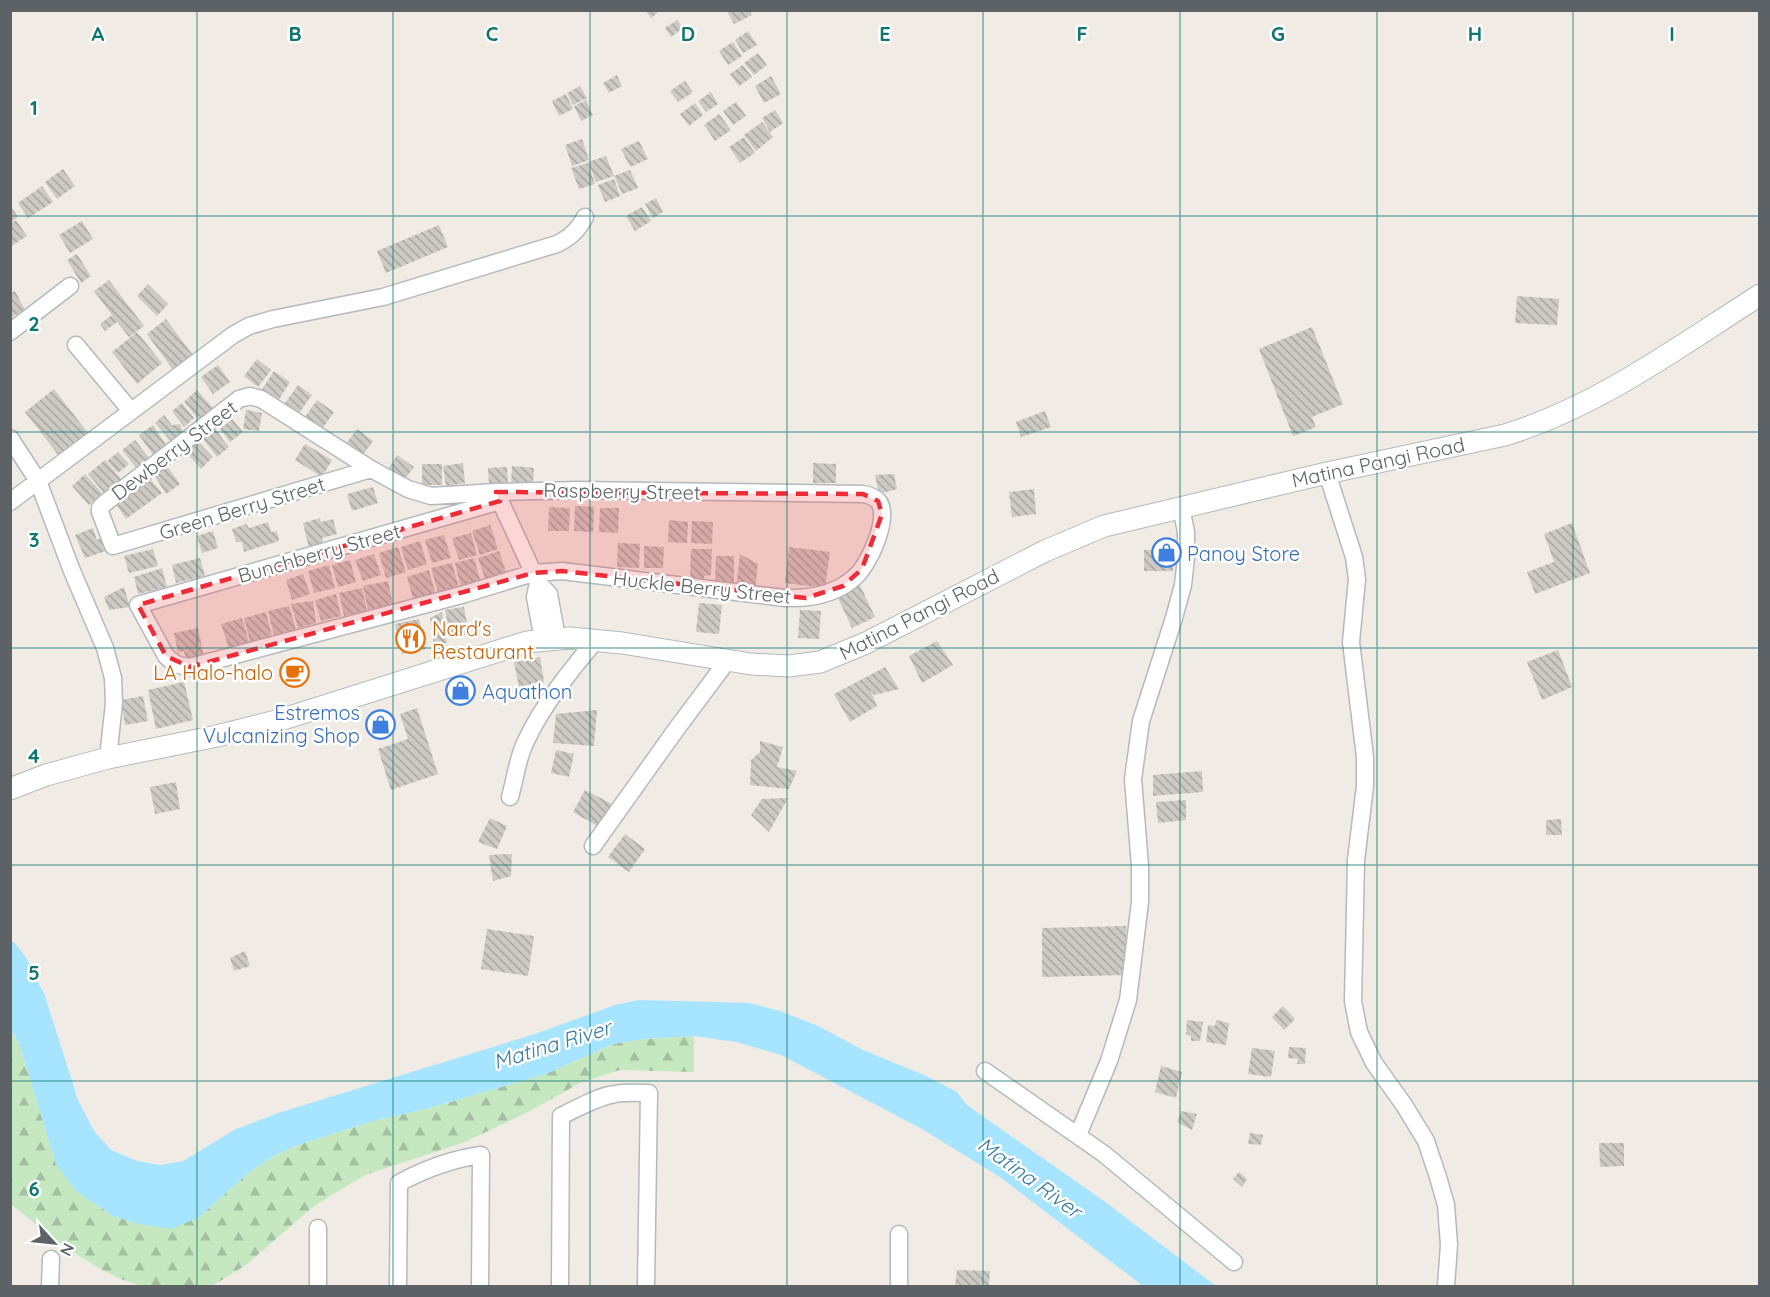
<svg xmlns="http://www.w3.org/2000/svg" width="1770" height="1297" viewBox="0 0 1770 1297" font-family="Quicksand,sans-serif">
	<defs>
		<pattern id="forest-firs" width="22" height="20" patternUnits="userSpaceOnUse" patternTransform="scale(1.5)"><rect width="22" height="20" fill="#c6e8c1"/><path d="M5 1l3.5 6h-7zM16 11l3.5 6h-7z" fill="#a4bfa1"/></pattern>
		<pattern id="building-back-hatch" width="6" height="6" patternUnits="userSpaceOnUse" patternTransform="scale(1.5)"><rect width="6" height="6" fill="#cdc9c4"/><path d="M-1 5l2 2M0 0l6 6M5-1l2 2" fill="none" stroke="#aaa7a3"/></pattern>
	</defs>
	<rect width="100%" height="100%" fill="#f0ece5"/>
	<path fill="url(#forest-firs)" d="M10 1031 19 1043 56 1164 198 1218 248 1173 274 1156 295 1146 373 1121 426 1109 546 1074 613 1044 643 1039 694 1036V1072L620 1070 580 1083 530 1111 465 1142 365 1175 314 1206 246 1265 212 1286H143C100 1277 45 1232 11 1204Z"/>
	<path fill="#a6e4ff" d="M11 941 15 943 27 959 45 996 78 1100 94 1131 111 1150 137 1161 160 1165 183 1161 236 1129 278 1113 535 1034 615 1005 639 1000 749 1003 780 1011 818 1026 863 1050 924 1075 957 1092 966 1104 988 1120 1104 1201 1216 1286H1143L1000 1177 922 1129 781 1055 736 1042 694 1036 643 1039 613 1044 546 1074 426 1109 373 1121 295 1146 274 1156 248 1173 198 1218 171 1229 139 1224 113 1216 76 1191 56 1164 19 1043 11 1031Z"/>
	<path fill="url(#building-back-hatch)" d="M645 10H661L651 18Z
		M749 10 752 15 734 24 727 11Z
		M677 20 683 28 671 37 665 28Z
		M748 31 757 45 743 53 735 40Z
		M733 42 742 56 728 65 719 51Z
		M758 53 767 65 754 75 744 63Z
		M743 65 752 77 739 86 730 74Z
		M617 75 622 86 609 93 603 83Z
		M771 76 781 94 764 103 755 86Z
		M685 81 693 92 678 102 670 91Z
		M580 86 587 98 573 105 567 93Z
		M711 92 718 104 706 112 698 101Z
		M566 94 573 109 559 116 552 101Z
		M586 100 593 115 581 121 574 106Z
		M736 102 746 116 733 125 723 111Z
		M695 103 703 115 689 126 680 114Z
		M775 110 783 123 770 132 762 118Z
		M719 114 731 130 715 141 704 125Z
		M762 122 773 137 756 151 744 135Z
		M744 137 755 153 740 163 729 147Z
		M582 139 589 160 572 166 565 145Z
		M639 141 648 159 630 167 621 149Z
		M606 156 614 176 596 182 588 162Z
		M588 163 595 184 579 189 571 168Z
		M63 169 75 186 57 199 45 182Z
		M630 170 638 188 622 194 614 176Z
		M614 179 620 196 605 202 598 185Z
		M42 186 53 202 28 218 18 203Z
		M656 198 663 212 653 218 645 204Z
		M10 205 18 217 10 222Z
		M642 207 651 221 635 231 626 216Z
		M16 220 27 236 10 247V224Z
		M82 221 93 239 70 253 59 235Z
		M439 225 448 247 386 273 377 251Z
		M77 254 91 276 81 283 67 260Z
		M109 280 144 326 129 337 117 322 105 331 100 324 112 315 94 291Z
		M148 284 168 304 157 316 137 296Z
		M15 291 25 310 10 318V293Z
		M1517 296 1559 299 1557 325 1515 323Z
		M166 319 193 355 173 370 147 334Z
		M1312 327 1343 404 1312 417 1316 427 1293 436 1259 349Z
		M137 332 162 363 137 384 112 352Z
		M257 359 271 370 258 387 244 376Z
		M218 365 230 382 213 394 201 377Z
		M274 371 290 382 278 401 261 391Z
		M298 385 312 395 299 413 285 403Z
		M54 389 88 433 59 456 25 412Z
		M197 390 214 409 200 421 184 402Z
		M317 400 334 412 322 429 305 417Z
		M182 403 194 418 184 427 172 411Z
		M246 410 262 413 259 431 243 429Z
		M1045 411 1051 427 1021 437 1016 422Z
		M164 415 172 425 180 424 184 435 173 444 155 423Z
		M232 419 243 432 230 442 220 429Z
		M153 425 167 446 153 455 139 435Z
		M215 429 229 447 217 457 203 439Z
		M357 429 373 441 362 456 346 444Z
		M135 440 150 459 137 469 122 450Z
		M197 440 213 457 201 469 185 451Z
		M305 444 332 460 322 477 295 460Z
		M118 452 129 464 118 473 107 461Z
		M397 455 414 467 403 482 387 471Z
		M105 460 121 479 104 493 88 474Z
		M463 463 465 483 446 486 443 466Z
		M813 463 836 464V483H813Z
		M422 464H442V485H422Z
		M167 466 180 484 166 494 154 475Z
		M512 466 534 468 533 485 511 484Z
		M507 467 508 483 489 485 488 468Z
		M85 474 102 493 89 505 72 486Z
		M894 474 897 489 879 494 875 475Z
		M150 479 162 493 126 519 116 504Z
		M373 487 378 503 352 511 347 494Z
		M1034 489 1036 514 1012 517 1009 492Z
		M575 506 594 507 593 532 574 531Z
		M549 507 570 508 569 531H548Z
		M600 508H619L618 533 599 532Z
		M320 518 321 522 333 519 337 534 322 538 324 545 309 548 303 523Z
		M669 520 688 522 687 543 668 542Z
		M692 521 713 522 712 544 691 543Z
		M268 522 271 532 277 531 279 541 244 552 242 542H236L232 529 246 524 249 528Z
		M1572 523 1590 573 1535 594 1527 572 1554 562 1544 534Z
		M490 525 498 549 480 555 472 531Z
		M93 528 97 540 101 538 106 551 85 558 75 535Z
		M213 531 218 548 202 553 197 536Z
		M471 533 477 555 459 560 452 538Z
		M444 535 451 558 432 563 425 540Z
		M420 541 427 564 408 570 401 547Z
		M618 543 640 544 639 568 617 567Z
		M644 546 664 547 663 568H644Z
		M398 547 406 572 386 578 379 553Z
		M789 547 830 552 825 588 785 583Z
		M153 549 158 566 129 573 124 556Z
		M691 549H712L711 575 704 576V580L690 579Z
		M1144 550H1173V571H1144Z
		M499 551 507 575 486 582 478 558Z
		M374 554 381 575 363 581 355 560Z
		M740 554 758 564 755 590 736 588Z
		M716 556H734V588H723L722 581 715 583Z
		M200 558 205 576 176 583 172 565Z
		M474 558 481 583 461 588 455 563Z
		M350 560 356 582 338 587 332 565Z
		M452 563 459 588 438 593 431 568Z
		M329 565 335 588 314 593 308 571Z
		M162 568 167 587 138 594 134 577Z
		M429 570 436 596 414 602 407 577Z
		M303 574 310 594 292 600 286 580Z
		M388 581 393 605 368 610 363 586Z
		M859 583 875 617 852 628 836 594Z
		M124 587 130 607 109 610 104 597Z
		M362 588 367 611 344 616 339 593Z
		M336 594 341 616 321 621 315 600Z
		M313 601 316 623 298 628 291 604Z
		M699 603 722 605 719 634 696 632Z
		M289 606 296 630 274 636 268 611Z
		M464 607 469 634 450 637 445 610Z
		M800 610 821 611 819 639 798 638Z
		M266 612 272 636 250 642 244 618Z
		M442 612 447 643 434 645 430 618Z
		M242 618 249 642 229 649 221 624Z
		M419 619 426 649 402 654 395 624Z
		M198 628 204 657 186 661 184 651 178 653 174 633Z
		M937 641 953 665 922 683 909 656Z
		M1558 650 1572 687 1542 700 1527 662Z
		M540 657 544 682 519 687 514 662Z
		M885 667 899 689 874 695 870 689 877 706 850 722 834 694Z
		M184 682 193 720 156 729 148 690Z
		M143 696 148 721 125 725 121 700Z
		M417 708 438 774 391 790 378 749 408 739 400 714Z
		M597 710 594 746 553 743 556 714Z
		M760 741 783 747 777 767 797 771 789 789 750 785 751 760 760 752Z
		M556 750 574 754 569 777 551 773Z
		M1202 771 1203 792 1153 796V775Z
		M176 782 180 809 155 814 150 787Z
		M585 790 612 804 599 827 573 812Z
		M788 798 769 832 751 815 762 799Z
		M1186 800V820L1158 823 1156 802Z
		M490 818 507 826 497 849 478 842Z
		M1561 819 1562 835H1546V820Z
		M625 834 645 849 629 872 608 857Z
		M512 854 511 876 493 881 489 855Z
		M1126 926 1127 975 1042 977V928Z
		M487 929 534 936 528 976 481 969Z
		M245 951 250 966 234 971 230 958Z
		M1283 1006 1295 1019 1284 1030 1272 1017Z
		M1187 1020 1203 1022 1200 1041H1191V1036L1186 1034Z
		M1216 1020 1229 1023 1226 1045 1206 1042 1208 1025 1215 1026Z
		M1289 1047 1306 1048 1305 1064H1297L1298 1059 1288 1058Z
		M1252 1048 1275 1051 1271 1077 1248 1074Z
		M1161 1066 1182 1072 1176 1098 1155 1092Z
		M1181 1111 1197 1114 1192 1130 1177 1122Z
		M1250 1133 1263 1135 1261 1145 1248 1144Z
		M1599 1143H1624V1166L1600 1167Z
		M1239 1172 1247 1179 1242 1187 1233 1179Z
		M957 1270 990 1271 989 1286H955Z"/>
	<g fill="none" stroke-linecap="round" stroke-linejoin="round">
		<defs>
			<path id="minor" d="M10 332 70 286
				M76 345 131 411
				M10 438 38 481 72 571 105 648 113 678 114 703 108 758
				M371 469 113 546 100 512V508L105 503 239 399 250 396 261 399 371 469 408 489 431 496 496 492 578 490 863 494C869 495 875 497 879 502 890 519 869 564 856 576 837 594 811 599 785 598L562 571 533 573 465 594 190 667C179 666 174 664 166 656L138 605 500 501
				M1327 473 1354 557 1357 579 1351 642 1365 757V786L1356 860 1353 1001 1359 1032 1374 1063 1404 1105 1426 1141 1438 1177 1446 1205 1449 1245 1446 1286
				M496 492 538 583 549 594 557 638
				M10 502 233 335 249 326 273 319 383 297 557 244C571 237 578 230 585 217
				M538 583 535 597 543 640
				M510 797C515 780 517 760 525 743 542 706 569 672 596 640
				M593 846 675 731 728 660
				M985 1071 1104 1154 1234 1262
				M1078 1135 1109 1061 1128 1000 1140 902V866L1133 779 1141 721 1174 618 1183 585 1186 558V532L1181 507
				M50 1286 51 1259
				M318 1286V1228
				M398 1286 399 1183C425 1169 452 1159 481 1155L480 1286
				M560 1286 561 1116C578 1108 596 1097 615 1094 626 1092 638 1093 649 1093L646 1286
				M899 1286V1234"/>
			<path id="tertiary" d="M10 789 46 775 108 758 217 736 280 720 527 642 570 638 622 643 751 664 789 666 820 662 866 643 1045 551 1104 526 1327 473 1505 435C1599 406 1678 347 1760 295"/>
		</defs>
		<use href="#minor" stroke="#b5b9bc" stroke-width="19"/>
		<use href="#tertiary" stroke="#b5b9bc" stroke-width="23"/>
		<use href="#minor" stroke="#fff" stroke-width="16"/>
		<use href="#tertiary" stroke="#fff" stroke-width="21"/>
	</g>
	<path fill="#ef2b37" fill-opacity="0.2" stroke="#ef2b37" stroke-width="4.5" stroke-dasharray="12 8" stroke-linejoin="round" d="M496 492 863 494 878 501 882 514 862 569 843 586 806 598 562 571 533 573 190 667 166 656 138 605 500 501Z"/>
	<path fill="none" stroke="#0f766e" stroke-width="1.5" stroke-opacity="0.55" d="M197 10V1286M393 10V1286M590 10V1286M787 10V1286M983 10V1286M1180 10V1286M1377 10V1286M1573 10V1286M10 216H1760M10 432H1760M10 648H1760M10 865H1760M10 1081H1760"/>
	<defs>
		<symbol id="shop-ring" viewBox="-11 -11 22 22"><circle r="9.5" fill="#fff" stroke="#3f7fe0" stroke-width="1.5"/><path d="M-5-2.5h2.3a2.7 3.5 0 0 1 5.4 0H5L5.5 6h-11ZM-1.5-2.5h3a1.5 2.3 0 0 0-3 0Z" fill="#3f7fe0"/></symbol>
		<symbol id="restaurant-ring" viewBox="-11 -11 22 22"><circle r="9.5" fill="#fff" stroke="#e8710a" stroke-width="1.5"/><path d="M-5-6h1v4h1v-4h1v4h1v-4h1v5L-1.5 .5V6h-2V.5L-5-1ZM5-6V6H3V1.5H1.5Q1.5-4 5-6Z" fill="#e8710a"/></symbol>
		<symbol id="cafe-ring" viewBox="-11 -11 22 22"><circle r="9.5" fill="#fff" stroke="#e8710a" stroke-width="1.5"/><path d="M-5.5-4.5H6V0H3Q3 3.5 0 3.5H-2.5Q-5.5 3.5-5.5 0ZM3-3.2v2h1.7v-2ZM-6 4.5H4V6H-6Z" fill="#e8710a"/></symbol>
	</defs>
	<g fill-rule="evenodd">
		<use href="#shop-ring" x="1150" y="536" width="33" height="33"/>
		<use href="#restaurant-ring" x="394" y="622" width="33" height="33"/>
		<use href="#cafe-ring" x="278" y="656" width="33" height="33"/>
		<use href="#shop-ring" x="444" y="674" width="33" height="33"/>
		<use href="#shop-ring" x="364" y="708" width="33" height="33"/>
	</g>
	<g text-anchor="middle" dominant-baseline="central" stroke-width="5" stroke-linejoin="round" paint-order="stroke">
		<g font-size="20" fill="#5d6266" stroke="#fff">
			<text transform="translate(174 450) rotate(-37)">Dewberry Street</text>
			<text transform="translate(1378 462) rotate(-12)">Matina Pangi Road</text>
			<text transform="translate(622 491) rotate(1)">Raspberry Street</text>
			<text transform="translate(242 508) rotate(-17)">Green Berry Street</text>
			<text transform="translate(319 553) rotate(-16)">Bunchberry Street</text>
			<text transform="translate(702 587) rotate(6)">Huckle Berry Street</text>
			<text transform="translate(919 614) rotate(-27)">Matina Pangi Road</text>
		</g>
		<g font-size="20" fill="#366cbe" stroke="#fff" text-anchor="start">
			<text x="1187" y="553">Panoy Store</text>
			<text x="482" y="691">Aquathon</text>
			<text x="360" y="712" text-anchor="end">Estremos<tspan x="360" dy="23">Vulcanizing Shop</tspan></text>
		</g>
		<g font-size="20" fill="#c56008" stroke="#fff" text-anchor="start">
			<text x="432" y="628">Nard's<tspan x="432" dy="23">Restaurant</tspan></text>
			<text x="273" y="672" text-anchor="end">LA Halo-halo</text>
		</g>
		<g font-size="21" font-style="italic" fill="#397ba3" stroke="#fff">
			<text transform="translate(552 1044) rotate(-17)">Matina River</text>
			<text transform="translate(1030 1177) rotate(36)">Matina River</text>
		</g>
	</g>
	<g font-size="20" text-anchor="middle" font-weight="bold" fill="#0f766e" stroke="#fff" stroke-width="5" stroke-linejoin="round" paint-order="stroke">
		<text x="98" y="41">A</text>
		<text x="295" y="41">B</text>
		<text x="492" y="41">C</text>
		<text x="688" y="41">D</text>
		<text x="885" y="41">E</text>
		<text x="1082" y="41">F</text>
		<text x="1278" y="41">G</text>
		<text x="1475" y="41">H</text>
		<text x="1672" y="41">I</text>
		<text x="34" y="115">1</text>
		<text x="34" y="331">2</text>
		<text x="34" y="547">3</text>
		<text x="34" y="763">4</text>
		<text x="34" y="980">5</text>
		<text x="34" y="1196">6</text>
	</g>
	<rect width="1770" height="1297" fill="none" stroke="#5d6266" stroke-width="24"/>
	<g transform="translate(54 1243) rotate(117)" stroke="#ffffff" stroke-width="4.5" paint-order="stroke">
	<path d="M0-4.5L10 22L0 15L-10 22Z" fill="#5d6266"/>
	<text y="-9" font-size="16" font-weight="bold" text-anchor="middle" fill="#5d6266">N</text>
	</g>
</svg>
